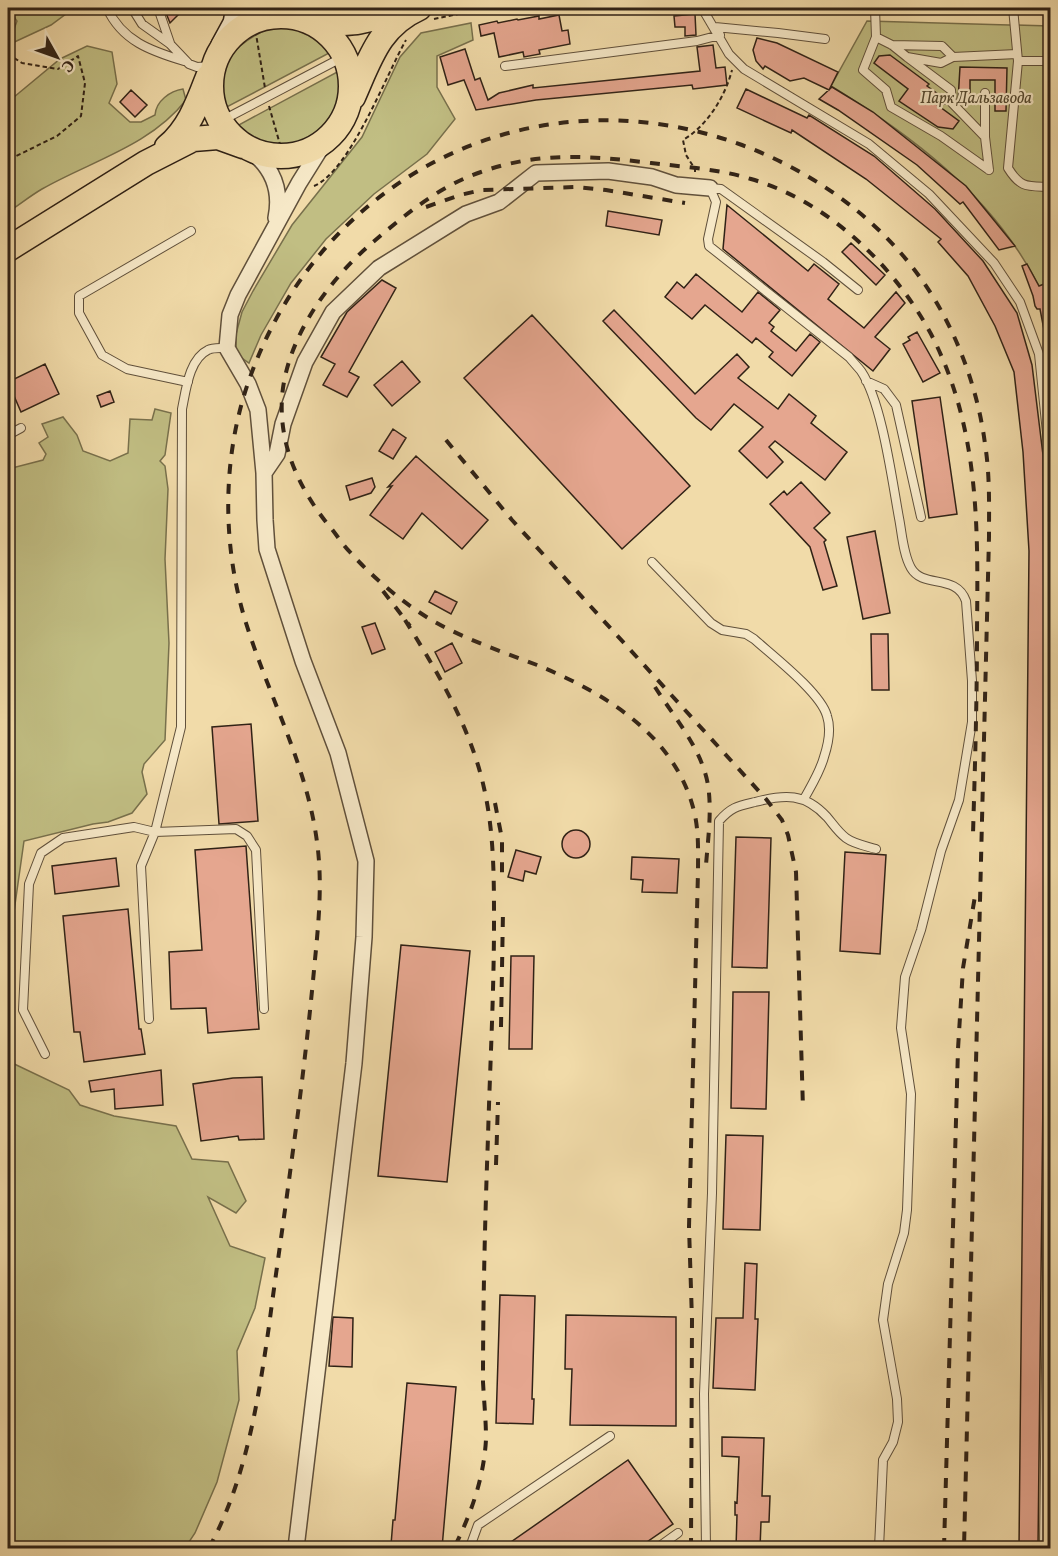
<svg xmlns="http://www.w3.org/2000/svg" width="1058" height="1556" viewBox="0 0 1058 1556" font-family="Vollkorn,serif">
	<rect width="100%" height="100%" fill="#f1dba9"/>
	<filter id="stains"><feTurbulence type="fractalNoise" baseFrequency=".00333" numOctaves="4"/><feColorMatrix values="0 0 0 0 .2 0 0 0 0 .09 0 0 0 0 .02 0 0 0 .5 -.17"/></filter>
	<radialGradient id="worn" r=".72"><stop offset=".6" stop-color="#630" stop-opacity="0"/><stop offset="1" stop-color="#630" stop-opacity=".3"/></radialGradient>
	<path fill="#c1be83" stroke="#78704c" stroke-width="1.5" d="M8 8H74L51 25 8 45 17 21Z
		M867 21 1050 26V309C1047 298 1039 287 1034 277 988 193 911 135 831 86Z
		M471 23 473 40 437 56V87L455 119 427 154 374 194 326 239 291 283 261 335 249 363 236 354V334L242 312 253 291 292 225 362 137 400 57 421 33Z
		M271 27C297 27 315 32 331 52L223 109C211 64 234 45 271 27Z
		M87 46 112 52 117 84 109 103 130 122H141L155 115C156 101 170 91 183 89L186 100C150 146 91 161 42 189 30 196 19 205 8 212V102L60 59Z
		M339 71C355 105 314 148 280 148 262 148 249 138 235 127Z
		M155 409 171 413 165 455 160 461 165 466 168 489 165 559 169 643 165 740 144 764 142 772 147 794 132 813 108 822 93 824 24 841 8 954V469L43 460 46 454 39 443 48 437 42 424 63 417 77 435 83 451 110 461 128 453 130 419 152 420Z
		M8 1061 69 1090 80 1105 114 1116 176 1126 192 1159 228 1162 246 1201 236 1213 208 1197 230 1246 265 1258 255 1308 237 1351 239 1400 217 1482 195 1533 185 1548H14L8 1529V1444L11 1433 8 1425Z"/>
	<path fill="#e5a68f" stroke="#302216" stroke-width="1.5" d="M164 8H185L170 23Z
		M695 14 696 35 685 36V27H675L674 16Z
		M559 15 562 31 568 30 570 44 539 50 540 54 524 57 523 52 499 57 494 33 481 36 479 25 497 21 498 23 517 19 518 20 539 16V19Z
		M757 38 777 43 838 72 829 90 804 78 790 81 765 66 763 69 756 61 753 50Z
		M713 45 716 68 725 67 727 85 693 89 692 85 536 100 476 110 464 80 448 85 440 57 465 49 475 80 480 78 488 100 499 93 533 85V88L700 71 697 47Z
		M890 55 929 84 927 86 946 100V104H936L959 121 953 129 938 127 899 101 908 89 874 63 879 56Z
		M960 67 1007 68 1006 111H995V80H970V104H961L958 101Z
		M832 87 873 112 966 186 1015 246 999 250 963 202 960 204 917 165 838 110 819 99Z
		M746 89 807 118 809 115 874 156 935 209 983 261 1017 313 1032 365 1043 455 1044 628 1047 633V1000L1044 1005 1038 1548H1019L1029 551 1023 452 1014 372 995 326 968 276 938 242 941 239 866 179 792 130 791 133 737 108Z
		M131 90 147 105 135 117 120 102Z
		M727 205 808 271 814 264 839 284 828 299 864 328 896 292 905 303 875 337 890 349 873 371 723 249Z
		M608 211 662 220 659 235 606 226Z
		M851 243 885 275 876 285 842 252Z
		M1027 264 1039 286 1044 284 1050 307V334L1045 335 1040 309H1037L1035 306 1033 296 1022 266Z
		M696 274 742 312 758 292 780 310 769 323 774 327 771 331 796 351 810 334 820 342 792 376 769 357 773 352 756 338 752 343 705 305 692 319 665 297 677 282 684 288Z
		M382 280 396 288 349 372 359 377 347 397 323 385 335 364 321 357 347 312Z
		M614 310 695 394 737 354 749 367 738 378 778 409 789 394 816 416 811 423 847 452 825 480 775 441 769 447 783 462 767 478 739 451 763 427 734 404 711 430 696 418 603 321Z
		M532 315 690 486 622 549 464 378Z
		M917 332 940 373 923 382 903 344 910 340 908 337Z
		M402 361 420 382 392 406 374 385Z
		M45 364 59 394 21 412 8 382Z
		M110 391 114 402 101 407 97 396Z
		M940 397 957 514 929 518 912 401Z
		M393 429 406 438 393 459 379 451Z
		M416 456 488 520 462 549 422 513 403 539 370 515 392 486 388 487Z
		M372 478 375 487 371 493 350 500 346 486Z
		M801 482 830 513 814 528 826 540 824 542 837 586 823 590 810 547 770 504 784 491 787 495Z
		M875 531 890 613 863 619 847 537Z
		M435 591 457 602 451 614 429 602Z
		M375 623 385 649 372 654 362 627Z
		M871 634H888L889 690H872Z
		M452 643 462 663 445 672 435 652Z
		M251 724 258 821 219 824 212 727Z
		M562 844a14 14 0 1 1 28 0a14 14 0 1 1-28 0Z
		M736 837 771 838 767 968 732 967Z
		M246 846 259 1029 208 1033 206 1008 171 1009 169 952 202 950 195 850Z
		M516 850 541 857 536 874 525 871 523 881 508 877Z
		M845 852 886 855 880 954 840 951Z
		M632 857 679 859 677 893 642 892 643 880 631 879Z
		M116 858 119 886 55 894 52 866Z
		M128 909 139 1029H141L145 1054 84 1062 80 1032H74L63 916Z
		M401 945 470 951 447 1182 378 1176Z
		M511 956H534L532 1049H509Z
		M733 992H769L766 1109 731 1108Z
		M161 1070 163 1105 115 1109 114 1089 91 1092 89 1081Z
		M262 1077 264 1139 239 1140 238 1136 201 1141 193 1084 233 1078Z
		M726 1135 763 1136 760 1230 723 1229Z
		M745 1263 757 1264 755 1319H758L755 1390 713 1388 716 1318H743Z
		M500 1295 535 1296 532 1399H534L533 1424 496 1423Z
		M566 1315 676 1317V1426L570 1425 572 1369H565Z
		M333 1317 353 1318 352 1367 329 1366Z
		M407 1383 456 1387 442 1548 391 1545 393 1520H395Z
		M722 1437 764 1438 762 1496H770L769 1522H761L760 1548H736L737 1515H735V1502L737 1503 739 1457 722 1456Z
		M628 1460 673 1524 638 1548H515L511 1542Z"/>
	<g fill="none" stroke-linecap="round" stroke-linejoin="round">
		<defs>
			<path id="service" d="M107 8C122 41 151 51 184 61
				M132 8 142 24 170 44 189 64 197 67 212 66
				M158 8 170 43
				M702 8 729 54 744 69 869 144 929 194 994 263 1020 302 1039 354 1050 462V628
				M875 8 876 37 863 70 886 90 891 107 941 136 989 170
				M1013 8 1018 61 1008 168C1021 189 1028 186 1050 187
				M715 27 778 33 825 39
				M876 37 892 45 907 57 941 63 953 57 1017 54
				M892 45 942 46 953 57
				M907 57 951 90 952 103 985 137 989 170
				M1018 61H1050
				M505 66 697 41 720 35
				M985 93V137
				M221 121 345 56
				M710 188 716 202 708 239 709 246 849 357C853 362 857 366 861 371 882 402 892 480 899 518 902 533 903 554 911 568 923 589 956 573 966 601L972 681V722L959 800 941 851 921 930 905 977 901 1028 911 1094 907 1210 904 1233 888 1284 883 1320 897 1399 898 1422 893 1442 883 1460 879 1548
				M710 188 721 189 823 262 858 290
				M866 381 884 389 896 405 921 517
				M188 382 127 369 102 355 79 313V296L191 231
				M8 435 21 428
				M652 562 711 623 722 630 746 634 754 639C773 656 821 693 827 716 831 728 828 745 824 757 820 772 811 786 804 799
				M149 1019 141 866 155 832 181 727 182 409C186 390 189 359 208 350 213 347 221 348 227 348
				M45 1054 23 1010 29 884 41 853 63 838 134 827 155 832 236 829 247 836 256 850 264 1009
				M466 1548 470 1547 478 1525 610 1436
				M657 1548 678 1533
				M706 1548 704 1394 712 1193 719 821C731 807 738 806 755 802 785 794 805 793 827 817 833 824 838 832 846 838 854 844 866 846 876 849
				M1044 1548 1050 1005"/>
			<path id="minor" d="M248 149C272 166 282 189 276 218
				M264 473 277 454 283 424 305 362 333 312 379 268 466 214 499 202 536 173 608 171 652 177 676 185 710 188
				M296 1548 354 1063 364 937 366 861 338 753 303 661 267 549 265 520 264 473 258 410 248 384 227 348 230 315 238 295 299 183 319 151 331 136"/>
			<path id="secondary" d="M279 8 299 17
				M222 45 234 23 237 8"/>
			<path id="primary" d="M211 86a70 70 0 1 1 140 0a70 70 0 1 1-140 0Z
				M310 20C351 28 367 20 405 9
				M353 97C370 59 379 26 419 8
				M167 147C189 129 198 103 208 77
				M8 249 146 163 193 139 218 137 243 146"/>
		</defs>
		<use href="#service" stroke="#60503b" stroke-width="10"/>
		<use href="#minor" stroke="#60503b" stroke-width="18"/>
		<use href="#secondary" stroke="#302216" stroke-width="24"/>
		<use href="#primary" stroke="#302216" stroke-width="27"/>
		<path stroke="#302216" stroke-width="2" stroke-dasharray="4.5 3" stroke-linecap="butt" d="M434 19 458 14 526 13 571 9 694 12
			M252 24 256 34 265 88
			M8 54 22 63 58 69 78 56 85 83 81 116 57 136 8 160
			M269 106 281 148 285 170
			M695 172V169L686 155 683 140C707 126 725 97 732 70
			M314 186C350 171 386 75 406 40"/>
		<use href="#service" stroke="#f6e8c7" stroke-width="8"/>
		<use href="#minor" stroke="#f6e8c7" stroke-width="15"/>
		<use href="#secondary" stroke="#f6e8c7" stroke-width="21"/>
		<use href="#primary" stroke="#f1dba9" stroke-width="24"/>
		<path stroke="#302216" stroke-width="4" stroke-dasharray="10 10" stroke-linecap="butt" d="M426 207 460 195 482 190 577 187 606 190 685 203
			M446 440 512 520 766 799 782 820 788 835 796 872 803 1109
			M383 591 410 626
			M405 620C437 671 471 728 484 788 494 832 494 877 494 922 494 994 490 1065 488 1137 485 1218 483 1300 483 1382 484 1401 486 1420 486 1439 484 1478 471 1514 454 1548
			M655 687C674 717 702 749 708 785 712 811 708 839 706 865
			M495 803 502 839V875
			M501 1027 503 911
			M496 1165 498 1102
			M209 1548C246 1480 258 1402 269 1326 276 1272 284 1219 291 1165 300 1100 308 1035 314 970 318 928 323 885 317 842 307 765 269 697 246 623 222 546 222 459 248 383 320 174 534 69 742 145 814 172 880 219 924 283 956 329 978 389 985 444 990 475 989 506 989 537L964 1548
			M691 1548 692 1320 689 1227 698 872C698 852 699 831 694 811 675 735 605 693 537 665 503 652 467 640 435 622 405 605 372 577 349 551 342 544 337 535 330 527 298 488 276 440 283 388 291 332 330 279 372 243 405 215 439 186 481 172 540 151 591 156 651 163 684 167 719 169 751 179 827 201 894 265 931 334 980 429 978 528 977 631 977 699 975 766 973 834
			M944 1548 958 1049 963 968 975 896"/>
	</g>
	<g text-anchor="middle" dominant-baseline="central" stroke-width="4.5" stroke-linejoin="round" paint-order="stroke">
		<g font-size="16" font-style="italic" fill="#544931" stroke="#f6e8c7">
			<text x="976" y="99">Парк Дальзавода</text>
		</g>
	</g>
	<rect width="1058" height="1556" fill="none" stroke="#f1dba9" stroke-width="30"/>
	<rect x="9" y="9" width="1040" height="1538" fill="none" stroke="#302216" stroke-width="3"/>
	<rect x="15" y="15" width="1028" height="1526" fill="none" stroke="#302216" stroke-width="1.5"/>
	<g transform="translate(57 57) rotate(130)" stroke="#f6e8c7" stroke-width="4.5" paint-order="stroke">
	<path d="M0-4.5L10 22L0 15L-10 22Z" fill="#302216"/>
	<text y="-9" font-size="16" font-weight="bold" text-anchor="middle" fill="#302216">С</text>
	</g>
	<rect width="100%" height="100%" filter="url(#stains)"/>
	<rect width="100%" height="100%" fill="url(#worn)"/>
</svg>
